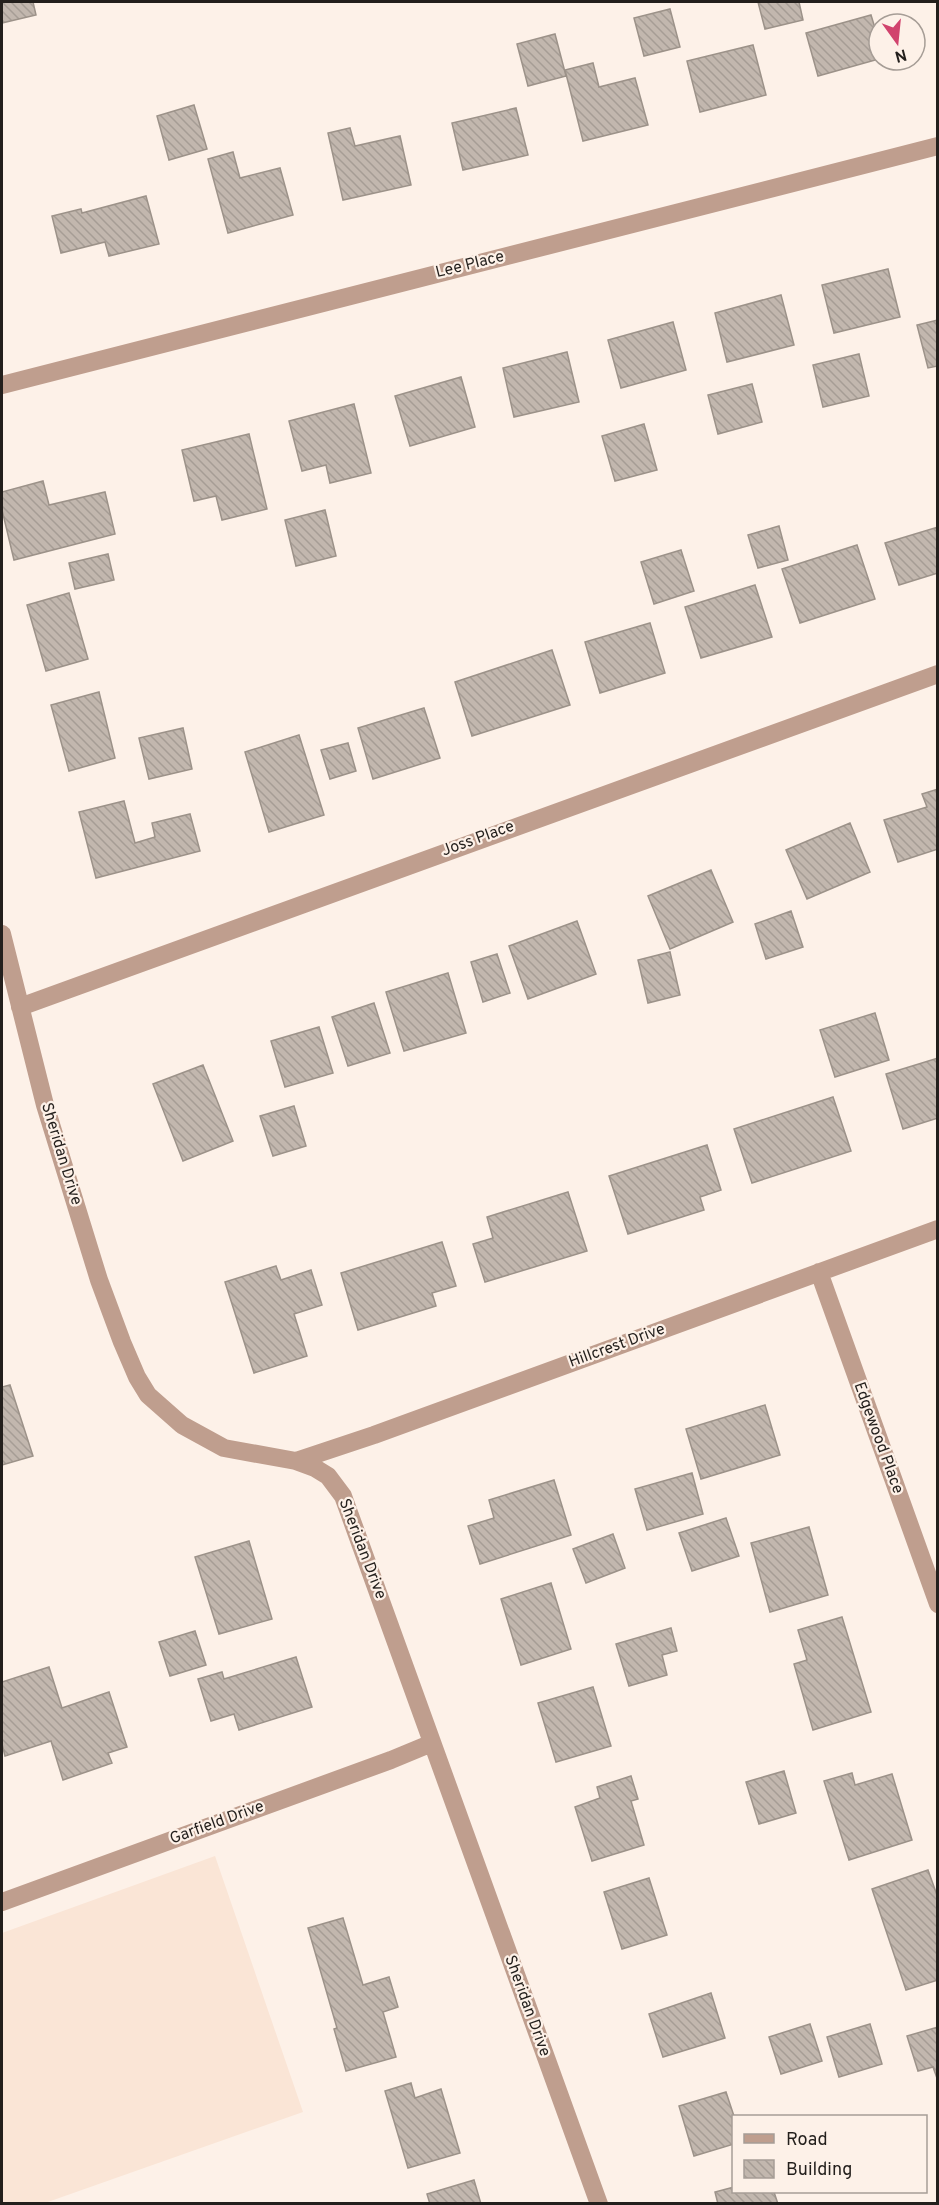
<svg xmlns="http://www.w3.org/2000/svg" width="939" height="2205" viewBox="0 0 939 2205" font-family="Overpass,sans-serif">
	<defs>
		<pattern id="building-back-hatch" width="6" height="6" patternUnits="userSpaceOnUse" patternTransform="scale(1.5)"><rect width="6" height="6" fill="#c2b7ae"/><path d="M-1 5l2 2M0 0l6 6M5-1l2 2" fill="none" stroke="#a69d95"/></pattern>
	</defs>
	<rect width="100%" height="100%" fill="#fdf1e8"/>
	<path fill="#fae5d6" d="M215 1856 303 2112 45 2203H2V1933Z"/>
	<path fill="url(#building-back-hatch)" stroke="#9c9289" stroke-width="1.5" d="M2 2H33L36 15 2 23Z
		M758 2H799L803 20 765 29Z
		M670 9 680 47 644 56 634 18Z
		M871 15 879 41V59L818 76 806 33Z
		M555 34 566 76 528 86 517 44Z
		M753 45 766 95 700 112 687 61Z
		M593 63 599 87 635 78 648 125 583 141 565 70Z
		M194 105 207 149 169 160 157 116Z
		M516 108 528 155 463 170 452 123Z
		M350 128 355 146 400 136 411 185 343 200 328 133Z
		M233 152 240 178 280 168 293 215 228 233 208 159Z
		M146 196 159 244 109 256 105 242 61 253 52 216 81 209 82 213Z
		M888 269 900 317 834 333 822 285Z
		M781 295 794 345 727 362 715 313Z
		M938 320V366L928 368 917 325Z
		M673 322 686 370 621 388 608 340Z
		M567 352 579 402 514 417 503 368Z
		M859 354 869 396 823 407 813 365Z
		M461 377 475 427 410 446 395 396Z
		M752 384 762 422 718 434 708 395Z
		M354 404 371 473 330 483 326 465 302 471 289 421Z
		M644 424 657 470 615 481 602 436Z
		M249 434 267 509 222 520 216 496 194 501 182 450Z
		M43 481 49 505 105 492 115 534 14 560 2 510V492Z
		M325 510 336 556 296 566 285 520Z
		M779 526 788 560 758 568 748 535Z
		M938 527V573L899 585 885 543Z
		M857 545 875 599 800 623 782 569Z
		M681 550 694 591 654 604 641 562Z
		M108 554 114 580 75 589 69 563Z
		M755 585 772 637 701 658 685 607Z
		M69 593 88 659 46 671 27 605Z
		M650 623 665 673 600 693 585 642Z
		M552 650 570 705 472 736 455 682Z
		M99 692 115 758 69 771 51 705Z
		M424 708 440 758 373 779 358 728Z
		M183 728 192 769 149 779 139 738Z
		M299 735 324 815 269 832 245 752Z
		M348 743 356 771 330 779 321 750Z
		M938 789V849L898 862 884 820 927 807 922 794Z
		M124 801 135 843 155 837 152 823 190 814 200 851 96 878 79 812Z
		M850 823 870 872 807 899 786 850Z
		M711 870 733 922 670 949 648 896Z
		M791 911 803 947 766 959 755 924Z
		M577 921 596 974 528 999 509 946Z
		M670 952 680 995 648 1003 638 960Z
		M497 954 510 993 483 1002 471 962Z
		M448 973 466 1033 404 1051 386 992Z
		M374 1003 390 1053 348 1066 332 1017Z
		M875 1013 889 1060 835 1077 820 1030Z
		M319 1027 333 1073 285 1087 271 1041Z
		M938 1058V1118L903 1129 886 1074Z
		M203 1065 233 1141 183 1161 153 1084Z
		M833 1097 851 1151 752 1183 734 1129Z
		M294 1106 306 1146 273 1156 260 1116Z
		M707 1145 721 1190 700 1197 704 1210 628 1234 609 1176Z
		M568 1192 587 1251 485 1282 473 1244 493 1238 487 1217Z
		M442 1242 456 1286 432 1293 436 1306 358 1330 341 1273Z
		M276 1266 281 1280 311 1270 322 1305 294 1314 307 1356 254 1373 225 1282Z
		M10 1385 33 1456 2 1465V1387Z
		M765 1405 780 1455 701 1479 686 1429Z
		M692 1473 703 1514 647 1530 635 1489Z
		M554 1480 571 1535 480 1564 468 1526 494 1518 489 1500Z
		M726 1518 739 1556 692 1571 679 1533Z
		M809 1527 828 1595 770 1612 751 1543Z
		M613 1534 625 1568 586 1583 573 1549Z
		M249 1541 272 1619 219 1634 195 1557Z
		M551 1583 571 1649 521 1665 501 1599Z
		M842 1617 871 1712 813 1730 794 1664 807 1660 798 1630Z
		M671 1628 677 1651 662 1655 667 1675 629 1686 616 1644Z
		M195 1631 206 1665 170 1676 159 1642Z
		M296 1657 312 1707 239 1730 234 1714 211 1721 198 1679 222 1672 224 1679Z
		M49 1667 62 1708 109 1692 127 1747 108 1753 112 1763 63 1780 51 1741 5 1756 2 1744V1682Z
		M593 1687 611 1746 556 1762 538 1703Z
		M784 1771 796 1813 759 1824 746 1782Z
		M852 1773 855 1785 892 1774 912 1840 849 1860 824 1781Z
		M631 1776 638 1799 631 1801 644 1845 592 1861 575 1807 600 1798 597 1787Z
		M928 1870 938 1898V1980L906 1990 872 1889Z
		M649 1878 667 1935 622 1949 604 1892Z
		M343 1918 363 1985 389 1977 398 2007 383 2012 396 2057 346 2071 334 2029 337 2028 308 1928Z
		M711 1993 725 2038 663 2057 649 2014Z
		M810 2024 822 2061 781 2074 769 2037Z
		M870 2024 882 2064 839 2077 827 2037Z
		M938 2027V2081L933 2067 918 2071 907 2036Z
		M411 2083 415 2098 441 2089 460 2153 408 2168 385 2091Z
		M726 2092 734 2116V2144L694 2156 679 2106Z
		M474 2180 481 2204H430L427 2194Z
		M734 2187V2192H774L778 2204H718L715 2192Z"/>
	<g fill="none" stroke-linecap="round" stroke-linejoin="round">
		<path stroke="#bf9e8e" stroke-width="18" d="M2 385 938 146
			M2 934 45 1105 99 1280 122 1342 137 1377 148 1395 182 1425 224 1448 296 1461 315 1468 328 1476 343 1496 599 2204
			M20 1007 938 674
			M819 1272 938 1604
			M296 1461 374 1435 938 1229
			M2 1902 391 1760 432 1743"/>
	</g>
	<g text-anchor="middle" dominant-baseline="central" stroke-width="4.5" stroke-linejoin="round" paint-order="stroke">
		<g font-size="16" fill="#231f1c" stroke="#fdf1e8">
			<text transform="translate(470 265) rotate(-14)">Lee Place</text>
			<text transform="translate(478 839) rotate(-20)">Joss Place</text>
			<text transform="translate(61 1154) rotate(73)">Sheridan Drive</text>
			<text transform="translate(617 1346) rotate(-20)">Hillcrest Drive</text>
			<text transform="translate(878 1438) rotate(70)">Edgewood Place</text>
			<text transform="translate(362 1549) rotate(69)">Sheridan Drive</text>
			<text transform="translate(217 1823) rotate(-20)">Garfield Drive</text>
			<text transform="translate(527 2006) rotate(70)">Sheridan Drive</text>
		</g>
	</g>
	<rect width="939" height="2205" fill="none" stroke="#231f1c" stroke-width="6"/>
	<rect x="732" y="2115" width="195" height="78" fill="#fdf1e8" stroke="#a69d96" stroke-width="1.5"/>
	<rect x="744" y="2134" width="30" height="9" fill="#bf9e8e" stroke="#a69d96" stroke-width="1.5"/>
	<text x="786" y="2145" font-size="18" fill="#231f1c">Road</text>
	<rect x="744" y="2160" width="30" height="18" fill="url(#building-back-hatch)" stroke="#a69d96" stroke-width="1.5"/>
	<text x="786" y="2175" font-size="18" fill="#231f1c">Building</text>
	<g transform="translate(897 42) rotate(165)"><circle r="28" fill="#fdf1e8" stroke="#a69d96" stroke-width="1.5"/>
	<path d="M0-4.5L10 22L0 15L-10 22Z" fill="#d1436d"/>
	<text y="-9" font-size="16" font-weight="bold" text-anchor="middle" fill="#231f1c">N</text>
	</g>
</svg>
